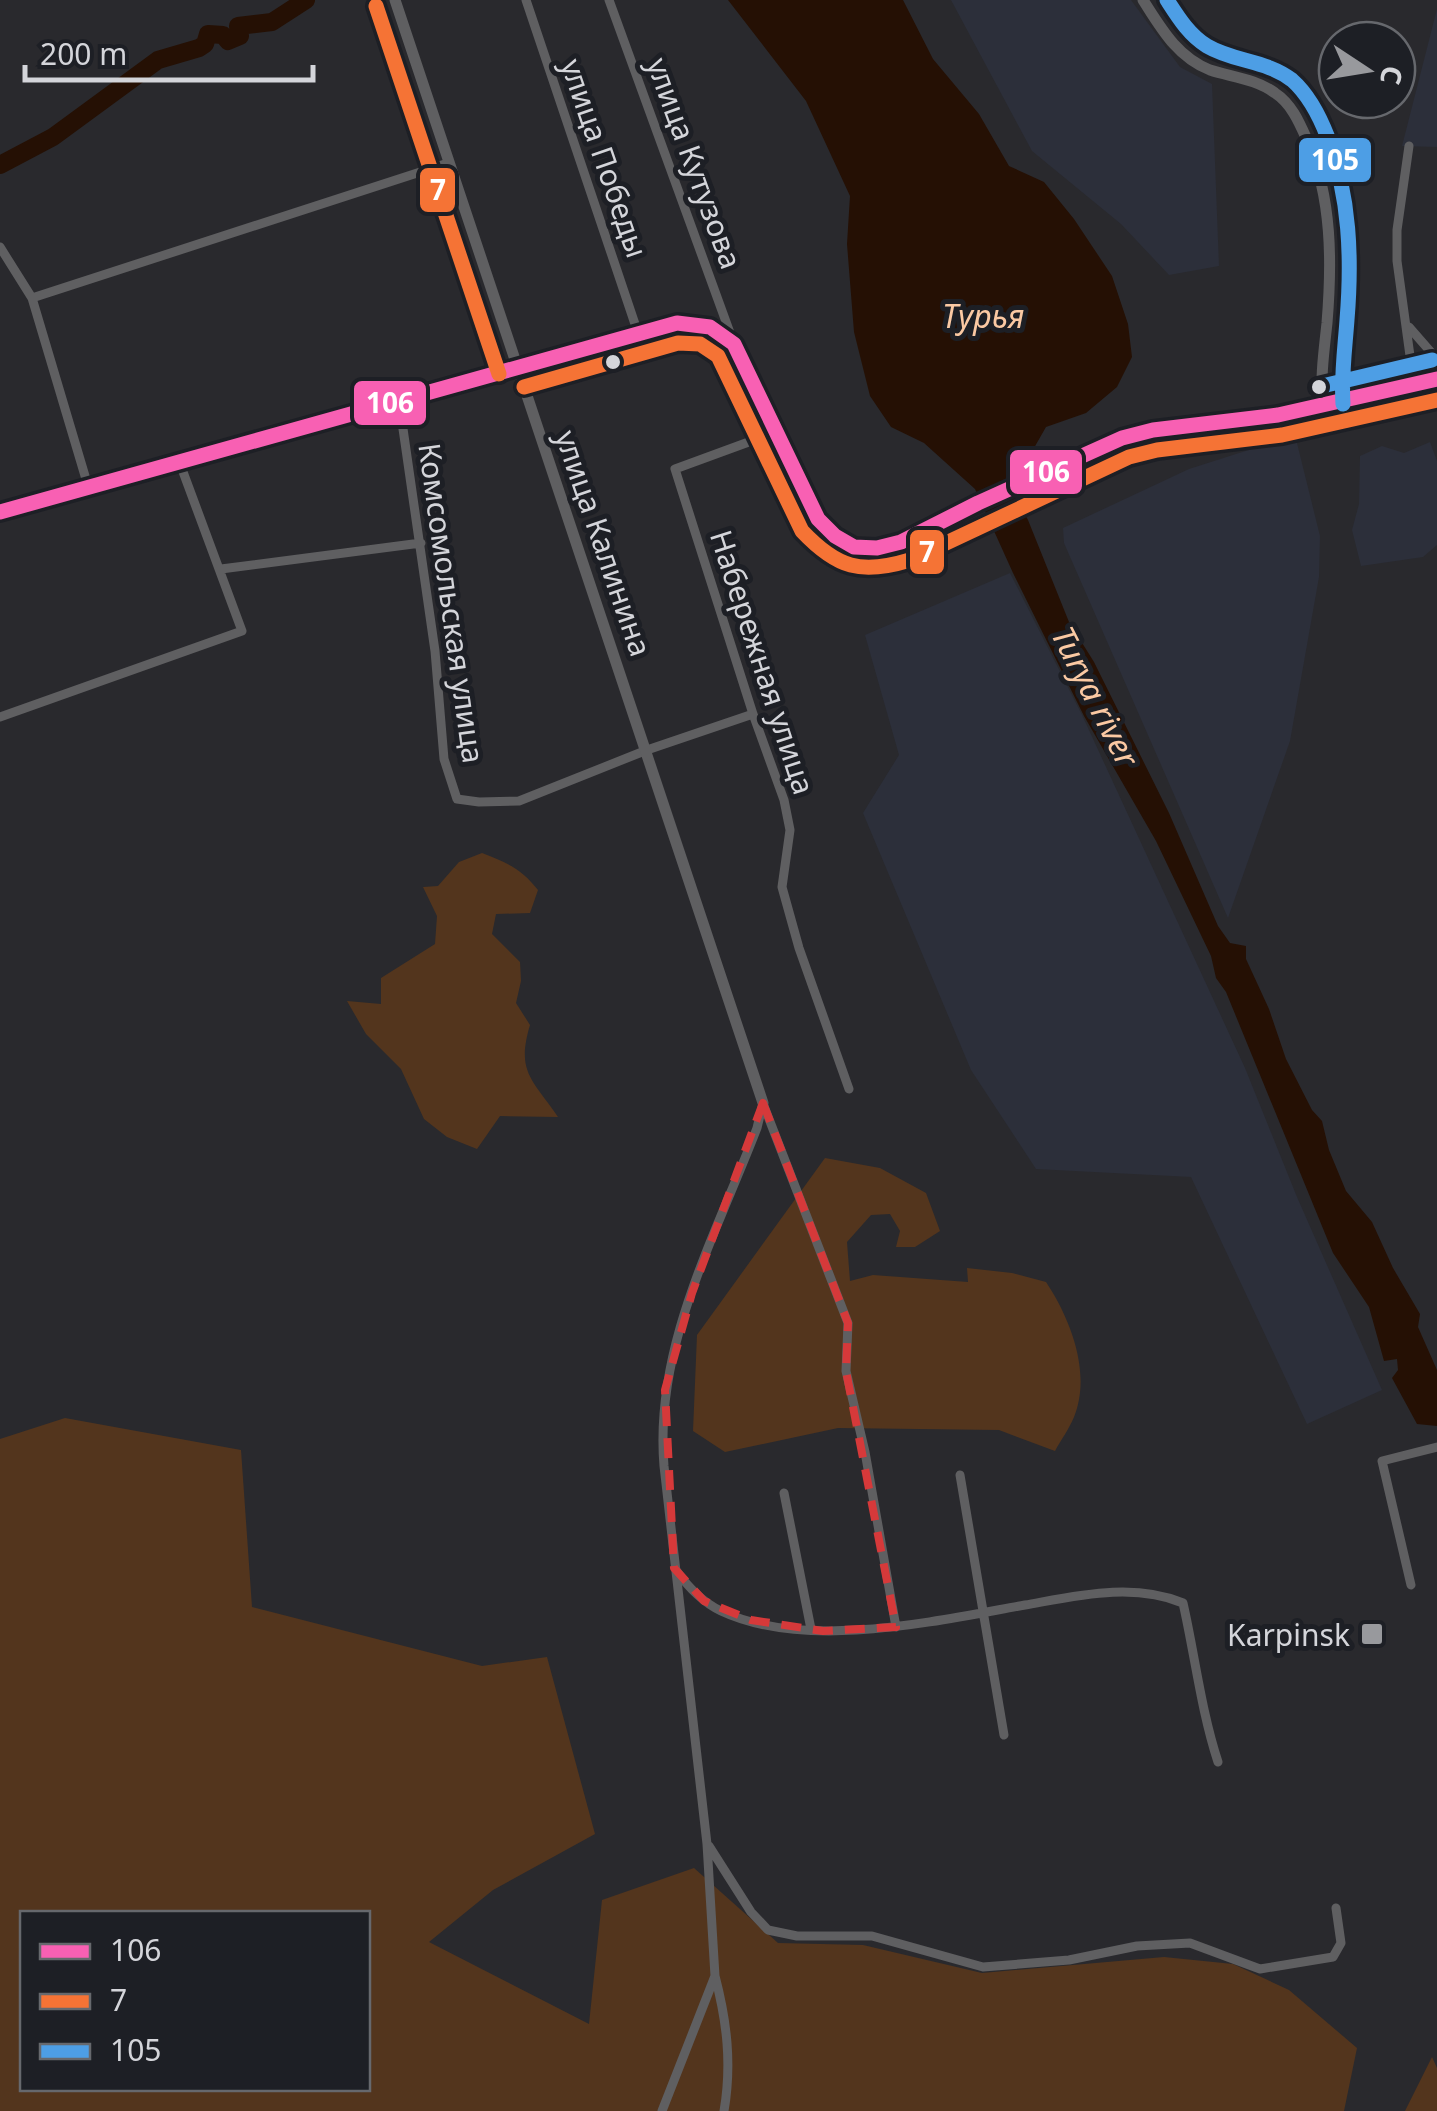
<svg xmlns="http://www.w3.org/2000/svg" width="1437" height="2111" viewBox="0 0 1437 2111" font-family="'Noto Sans',sans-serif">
	<rect width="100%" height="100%" fill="#29292d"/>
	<path fill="#2c2f3a" d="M951 0H1131L1180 67 1212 84 1219 266 1169 275 1121 224 1032 151Z
		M1437 9V147L1402 146Z
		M1295 435 1320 536 1319 577 1290 741 1228 918 1064 543 1063 528 1189 469Z
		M1430 442 1437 461V545L1423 557 1361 566 1352 530 1359 504 1360 456 1382 446 1404 453Z
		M1010 573 1082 715 1245 1068 1297 1197 1382 1390 1307 1424 1191 1177 1036 1169 971 1070 863 813 899 755 865 635Z"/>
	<path fill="#53351d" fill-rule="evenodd" d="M482 853C506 862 522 869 538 890L530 913 496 914 492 934 520 962 521 981 516 1003 530 1025C516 1072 532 1079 558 1117L500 1116 477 1149 447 1137 424 1119 401 1069 366 1034 347 1001 381 1004V978L435 944 437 916 423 887 438 886 459 862Z
		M825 1158 880 1168 926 1193 940 1231 915 1247H896L900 1231 890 1214 871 1215 847 1242 850 1281 873 1275 968 1282 967 1268 1012 1273 1046 1282C1070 1318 1092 1373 1074 1417 1069 1429 1061 1440 1055 1451L999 1430 838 1428 725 1452 693 1431 697 1335Z
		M65 1418 241 1450 252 1607 482 1666 547 1657 595 1834 493 1890 429 1942 589 2024 602 1900 694 1868 778 1943 863 1945 982 1973 1164 1957 1233 1964 1289 1990 1357 2048 1344 2111H0V1439ZM22 1914H368V2088H22Z
		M1432 2057 1437 2068V2111H1405Z"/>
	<path fill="#251004" d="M728 0H903L933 59 979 114 1009 166 1044 182 1074 219 1112 276 1128 324 1132 357 1117 387 1086 413 1046 427 1034 448 1008 471V483L1028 520 1069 622 1094 662 1169 813 1218 926 1230 943 1246 946V959L1269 1009 1286 1059 1312 1110 1322 1121 1329 1150 1346 1191 1372 1222 1393 1268 1420 1314 1418 1327 1437 1370V1426L1417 1424 1392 1378 1398 1370 1397 1359 1384 1361 1369 1307 1333 1253 1226 992 1216 978 1211 956 1156 841 1084 716 1013 573 975 489 924 443 891 427 870 396 854 332 847 244 850 196 806 101Z"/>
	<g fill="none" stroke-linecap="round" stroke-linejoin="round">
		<path stroke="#251004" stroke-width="18" d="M0 165 53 137 158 60 199 48 205 44 208 34 223 35 228 41 240 36 238 26 272 22 306 0"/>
		<path stroke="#5f5f61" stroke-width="9" d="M526 0 638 333
			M609 0 733 341
			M1409 146 1397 230V261L1414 385
			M0 247 32 298
			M1409 327 1437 359
			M399 401 435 651 444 759 457 799 479 802 519 801 647 750 753 714
			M776 432 675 469 753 714 784 800 790 830 782 887 799 948 849 1089
			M88 486 32 298 448 163
			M221 569 421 543
			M0 717 242 631 179 461
			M764 1106 848 1323 846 1371 865 1452 896 1627
			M960 1475 1004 1735
			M784 1493 811 1629
			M676 1570C688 1587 702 1602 721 1611 806 1651 936 1621 1025 1605 1076 1596 1133 1582 1183 1603 1195 1656 1201 1710 1218 1762
			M1411 1585 1382 1461 1437 1447
			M709 1846 751 1912 768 1930 797 1936H872L983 1967 1069 1960 1137 1946 1190 1943 1260 1969 1333 1957 1341 1943 1336 1908
			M715 1976C727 2022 732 2064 724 2111
			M662 2111 715 1976 707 1844 664 1466C654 1347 715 1237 757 1128L763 1103"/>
		<path stroke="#5f5f61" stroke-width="11" d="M395 0 763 1103
			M1143 0C1161 28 1177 57 1210 70 1232 77 1256 79 1275 93 1292 104 1300 124 1308 142 1332 199 1332 262 1327 323 1324 351 1320 378 1323 406
			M1429 381 1437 401
			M0 512 638 333C679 322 700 312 734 344L818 519 835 536 854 547 877 548 901 542 978 503 1122 438 1153 430 1278 415 1437 379"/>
		<defs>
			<path id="bus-1" d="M0 512 677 323 710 327 734 344 818 519 835 536 854 547 877 548 901 542 978 503 1122 438 1153 430 1278 415 1437 379"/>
			<path id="bus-2" d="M376 6 499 374
				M524 387 678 343 700 344 718 356 802 531C837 568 861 575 910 560L1129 457 1157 450 1282 435 1437 400"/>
			<path id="bus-3" d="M1167 0C1178 17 1189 35 1207 46 1234 62 1266 60 1292 80 1309 95 1320 117 1328 138 1350 197 1352 259 1347 320 1345 348 1341 376 1343 404
				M1318 387 1432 360"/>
		</defs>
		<use href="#bus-1" stroke="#1d1f25" stroke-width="22"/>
		<use href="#bus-2" stroke="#1d1f25" stroke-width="22"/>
		<use href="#bus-3" stroke="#1d1f25" stroke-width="22"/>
		<use href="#bus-1" stroke="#f860b3" stroke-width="15"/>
		<use href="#bus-2" stroke="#f57335" stroke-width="15"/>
		<use href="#bus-3" stroke="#4d9ee5" stroke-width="15"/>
	</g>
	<path fill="none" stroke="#d6393a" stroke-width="8" stroke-dasharray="20 12" stroke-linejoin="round" d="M763 1103 848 1323 846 1371 896 1627 823 1631 751 1620 704 1601 674 1568 665 1390 692 1293Z"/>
	<g fill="#d4d5da" stroke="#1d1f25" stroke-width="4">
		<circle cx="613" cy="362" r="9"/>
		<circle cx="1319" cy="387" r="9"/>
	</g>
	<rect fill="#98999d" stroke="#1d1f25" stroke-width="4" x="1360" y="1622" width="24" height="24" rx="5"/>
	<g text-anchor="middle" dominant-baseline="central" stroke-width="10" stroke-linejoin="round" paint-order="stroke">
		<g font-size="30" fill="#d4d5da" stroke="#1d1f25">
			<text transform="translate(605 158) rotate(71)">улица Победы</text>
			<text transform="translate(695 163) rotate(70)">улица Кутузова</text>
			<text transform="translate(604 543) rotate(71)">улица Калинина</text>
			<text transform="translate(452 603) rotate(82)">Комсомольская улица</text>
			<text transform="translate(763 662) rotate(72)">Набережная улица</text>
		</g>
		<g font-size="30" fill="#d4d5da" stroke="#1d1f25" text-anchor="end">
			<text x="1350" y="1634">Karpinsk</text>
		</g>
		<g font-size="32" font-style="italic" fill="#fbc9a3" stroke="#1d1f25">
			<text x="983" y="315">Турья</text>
			<text transform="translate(1096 696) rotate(63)">Turya river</text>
		</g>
	</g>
	<g stroke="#1d1f25" stroke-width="4">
		<rect x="1297" y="136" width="76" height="48" rx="10" fill="#4d9ee5"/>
		<rect x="418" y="166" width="39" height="48" rx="10" fill="#f57335"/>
		<rect x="352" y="379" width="76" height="48" rx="10" fill="#f860b3"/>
		<rect x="1008" y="448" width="76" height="48" rx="10" fill="#f860b3"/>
		<rect x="908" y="528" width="38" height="48" rx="10" fill="#f57335"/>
	</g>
	<g font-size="28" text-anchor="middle" font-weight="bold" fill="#fff">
		<text x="1335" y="170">105</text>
		<text x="438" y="200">7</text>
		<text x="390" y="413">106</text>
		<text x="1046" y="482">106</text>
		<text x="927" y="562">7</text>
	</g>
	<rect x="20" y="1911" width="350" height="180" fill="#1d1f25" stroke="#66686d" stroke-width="2.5"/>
	<rect x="40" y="1944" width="50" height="15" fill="#f860b3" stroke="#66686d" stroke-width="2.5"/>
	<text x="110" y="1961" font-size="30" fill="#d4d5da">106</text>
	<rect x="40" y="1994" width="50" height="15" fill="#f57335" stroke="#66686d" stroke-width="2.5"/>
	<text x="110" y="2011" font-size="30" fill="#d4d5da">7</text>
	<rect x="40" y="2044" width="50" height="15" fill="#4d9ee5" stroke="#66686d" stroke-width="2.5"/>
	<text x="110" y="2061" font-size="30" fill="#d4d5da">105</text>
	<g transform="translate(1367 70) rotate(102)"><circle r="48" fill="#1d1f25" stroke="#66686d" stroke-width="2.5"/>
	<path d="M0-8L18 38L0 25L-18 38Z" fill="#98999d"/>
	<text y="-15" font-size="28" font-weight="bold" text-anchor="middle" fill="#d4d5da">С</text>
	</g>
	<path d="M25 65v15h288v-15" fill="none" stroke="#d4d5da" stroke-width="5"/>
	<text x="40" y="65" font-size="30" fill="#d4d5da" stroke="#1d1f25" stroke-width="8" paint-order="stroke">200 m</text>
</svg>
